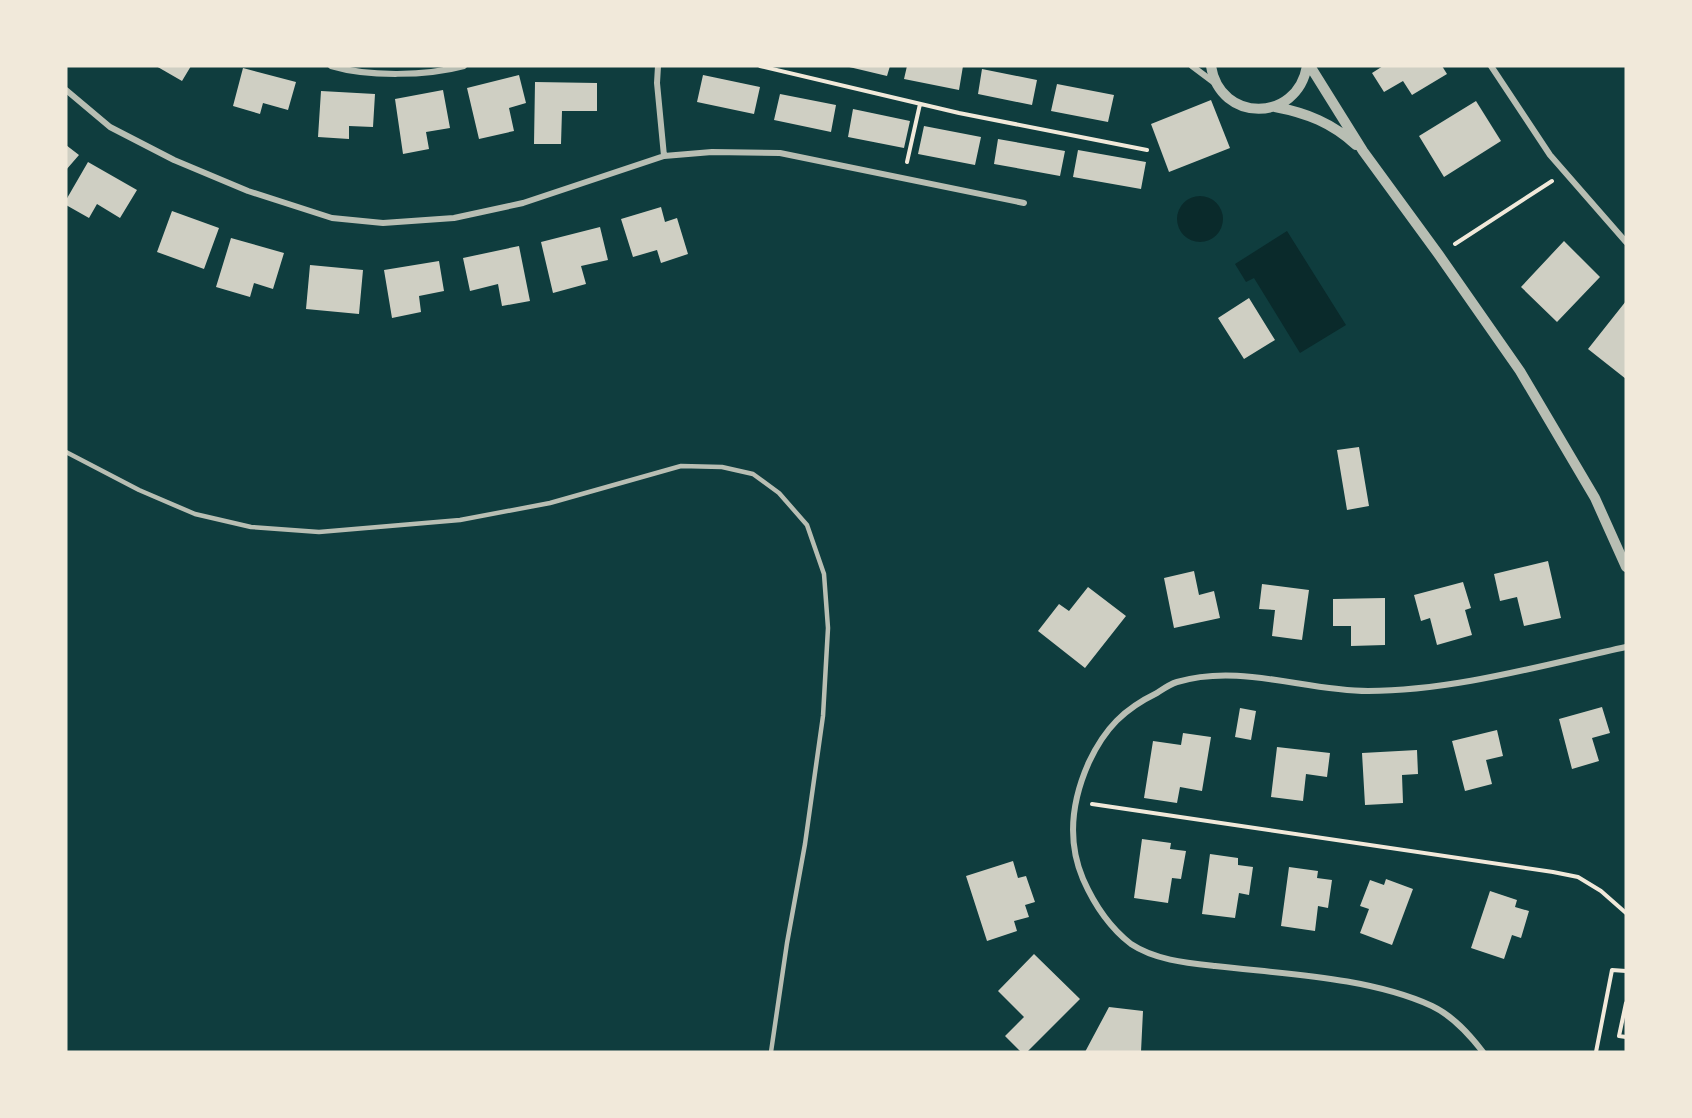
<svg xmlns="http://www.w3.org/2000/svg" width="1692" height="1118" viewBox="0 0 1692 1118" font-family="'Noto Sans',sans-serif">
	<rect width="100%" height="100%" fill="#0f3d3e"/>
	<path fill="#0a2a2b" d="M1177 219a23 23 0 1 1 46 0a23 23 0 1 1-46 0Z
		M1287 231 1346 325 1300 353 1254 278 1246 282 1235 264Z"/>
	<path fill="#cfcfc3" d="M156 66H191L182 81Z
		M845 66H890L887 76Z
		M907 66H963L959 90 904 79Z
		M1383 66H1442L1447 74 1412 95 1403 81 1384 92 1372 73Z
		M243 68 296 82 288 110 263 103 260 114 233 106Z
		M982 69 1037 80 1032 105 978 94Z
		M519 75 526 103 509 108 514 131 479 139 467 88Z
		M703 75 760 87 754 114 697 102Z
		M535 82 597 83V111H562L561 144H534Z
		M1057 84 1114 95 1108 122 1051 111Z
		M443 90 450 128 426 132 429 149 403 154 395 99Z
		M321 91 375 94 373 127 349 126V139L318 137Z
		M780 94 836 105 831 132 774 120Z
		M1211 100 1230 148 1169 172 1151 124Z
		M1476 101 1501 141 1444 177 1419 136Z
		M853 109 910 121 904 148 848 137Z
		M924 126 981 137 975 165 918 154Z
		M998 139 1065 151 1060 176 994 164Z
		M66 145 79 155 66 170Z
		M1078 150 1146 162 1141 189 1073 177Z
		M88 162 137 190 120 218 97 204 89 218 66 205V200Z
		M661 207 665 222 677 218 688 254 661 263 657 250 633 257 621 219Z
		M172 211 219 228 204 269 157 252Z
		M600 227 608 260 581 266 586 284 553 293 541 242Z
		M231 238 284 253 273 289 254 283 250 297 216 287Z
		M1564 241 1600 277 1557 322 1521 287Z
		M519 246 530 301 502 306 498 284 470 291 463 258Z
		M439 261 444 291 419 296 421 312 392 318 384 270Z
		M310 265 363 270 359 314 306 309Z
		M1249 298 1275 340 1244 359 1218 318Z
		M1626 301V379L1588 349Z
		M1359 447 1369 506 1347 510 1337 450Z
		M1548 561 1561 618 1524 626 1517 597 1500 601 1494 574Z
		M1194 571 1199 595 1214 591 1220 618 1174 628 1164 578Z
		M1463 582 1471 608 1465 610 1472 635 1437 645 1430 618 1421 621 1414 595Z
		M1262 584 1309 590 1302 640 1272 636 1275 610 1259 609Z
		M1088 587 1126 616 1085 668 1038 631 1059 604 1069 611Z
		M1385 598V645L1351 646V626H1333V599Z
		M1602 707 1610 733 1592 738 1599 761 1572 769 1559 719Z
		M1240 708 1256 711 1251 740 1235 737Z
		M1497 730 1503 756 1486 760 1492 784 1465 791 1452 741Z
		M1183 733 1211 737 1202 791 1180 787 1177 803 1144 798 1153 741 1181 745Z
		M1277 747 1330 753 1327 777 1306 774 1303 801 1271 797Z
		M1417 750 1418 774 1402 775 1403 803 1365 805 1362 753Z
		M1142 839 1171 843 1170 849 1186 851 1181 879 1172 878 1168 903 1134 898Z
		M1210 854 1238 858V865L1253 867 1249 895 1239 893 1235 918 1202 914Z
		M1013 861 1018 878 1026 876 1035 902 1025 905 1029 917 1014 921 1017 931 987 941 966 876Z
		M1289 867 1318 871 1317 878 1332 880 1328 908 1318 906 1315 931 1281 926Z
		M1386 879 1413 889 1392 945 1360 933 1369 909 1360 906 1370 880 1384 885Z
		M1490 891 1517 900 1515 907 1529 911 1521 938 1512 935 1504 959 1471 948Z
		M1034 954 1080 999 1027 1052H1021L1005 1036 1024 1017 998 991Z
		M1109 1007 1143 1011 1141 1052H1085Z"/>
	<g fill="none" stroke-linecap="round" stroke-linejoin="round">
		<path stroke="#f1e9da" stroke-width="4" d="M760 66 959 113 1147 150
			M907 162 920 104
			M1455 244 1552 181
			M1092 804 1553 872 1578 877 1601 891 1626 913
			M1626 1003 1619 1036 1626 1037
			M1596 1052 1612 970 1626 971"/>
		<path stroke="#b8beb3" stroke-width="4.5" d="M66 452 139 490 195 514 251 527 319 532 460 520 550 503 681 466 722 467 753 474 779 493 807 525 824 574 828 628 823 716 805 844 787 943 771 1052"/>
		<path stroke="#b8beb3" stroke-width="6" d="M331 66C368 77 427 76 464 66
			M658 66 657 83 664 156
			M1192 66 1216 84
			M1491 66 1550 155 1626 242
			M66 90 110 127 174 160 248 191 332 218 383 223 454 218 523 203 664 156 712 152 780 153 1024 203
			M1483 1052C1469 1034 1453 1016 1432 1006 1369 977 1283 974 1215 966 1187 963 1155 960 1131 944 1109 927 1094 904 1083 879 1066 839 1072 800 1089 762 1105 728 1124 709 1157 693 1163 689 1170 684 1177 682 1240 663 1305 691 1368 691 1453 691 1543 665 1626 647"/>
		<path stroke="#b8beb3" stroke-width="10" d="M1211 66C1220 123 1297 123 1307 66
			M1310 66 1363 151 1439 255 1520 371 1595 498 1626 567
			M1275 107C1307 113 1332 123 1356 145"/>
	</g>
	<rect width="1692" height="1118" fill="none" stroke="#f1e9da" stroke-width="135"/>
</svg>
